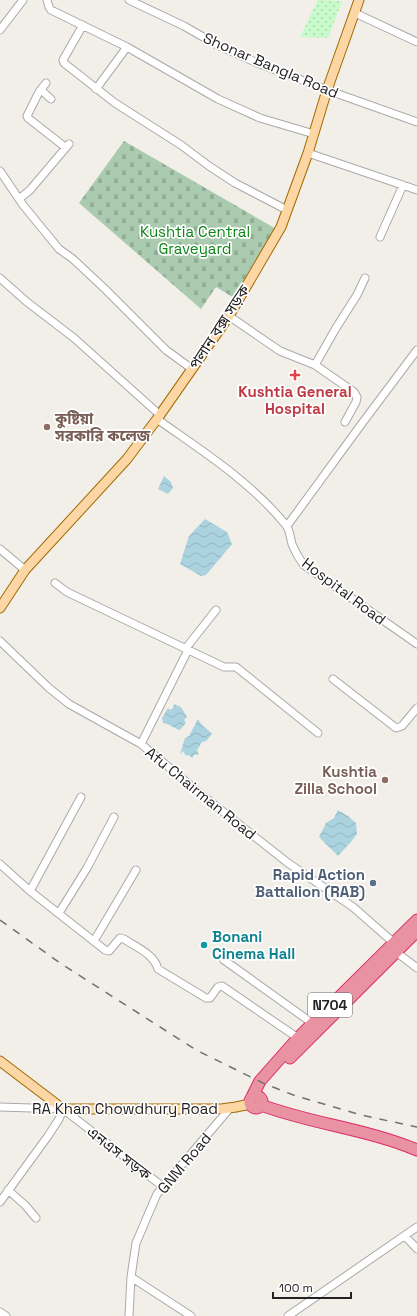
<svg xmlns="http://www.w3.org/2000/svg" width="417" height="1316" viewBox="0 0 417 1316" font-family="'Space Grotesk','Noto Sans Bengali',sans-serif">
	<defs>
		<pattern id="cemetery-stones" width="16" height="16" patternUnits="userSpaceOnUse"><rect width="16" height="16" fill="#aacbaf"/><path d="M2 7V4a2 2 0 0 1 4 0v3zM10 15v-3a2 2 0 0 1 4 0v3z" fill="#92ae96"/></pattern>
		<pattern id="park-dots" width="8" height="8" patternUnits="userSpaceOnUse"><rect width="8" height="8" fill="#c8facc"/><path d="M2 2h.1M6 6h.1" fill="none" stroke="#acd6af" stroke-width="1.8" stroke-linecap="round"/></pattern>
		<pattern id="water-waves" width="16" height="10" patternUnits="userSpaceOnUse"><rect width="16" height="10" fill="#aad3df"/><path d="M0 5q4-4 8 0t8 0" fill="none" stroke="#92b5bf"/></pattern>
	</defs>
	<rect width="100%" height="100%" fill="#f2efe9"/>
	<path fill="url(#cemetery-stones)" d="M124 141 278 230 234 298 216 287 201 309 79 203Z"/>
	<path fill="url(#park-dots)" d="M318 0 342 1 328 38 300 37Z"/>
	<path fill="url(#water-waves)" d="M164 476 171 482 173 488 168 494 158 489Z
		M205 519 227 532 232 544 206 575 201 576 180 564 189 536Z
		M174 704 181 707 187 717 184 720 186 723 180 730C174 729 169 723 163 723L162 718 168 708 170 710 173 708Z
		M198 719C203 728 206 727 212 734L206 741 202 742 197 750 199 755 195 754 192 758 189 755 186 756 183 751 180 754 185 738 189 736Z
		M338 810 348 816 356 823 357 834 350 843 338 856 319 837 326 823 334 818Z"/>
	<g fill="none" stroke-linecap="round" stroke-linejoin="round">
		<defs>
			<path id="minor" d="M47 0 49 7 51 10 127 47 218 99 260 118 314 134
				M129 0 184 26 217 45 255 62 327 90 417 122
				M355 13 417 42
				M83 25 63 60 64 63 115 103 181 145 209 166 235 183 287 210
				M0 30 23 0
				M46 83 39 92 27 116 28 118 65 147
				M96 89 127 47
				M41 90 51 99
				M308 153 417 190
				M0 171 23 205 59 249 73 259 105 289 166 350 192 369
				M19 199 30 190 69 144
				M380 237 403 185
				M0 278 27 302 74 338 160 415
				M229 316 280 351 315 365
				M157 419C202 451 250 481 285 524 290 529 290 537 292 544 295 551 299 559 304 565L417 644
				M345 422 356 402 357 397 354 392 315 365 336 328 357 295 365 278
				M287 526 363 422 417 350
				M0 549 25 570
				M55 583 67 592 224 667H236L318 733
				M0 641 49 688 69 704 141 744 202 795 288 863 353 907 394 943 400 955 417 968
				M186 648 216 610
				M333 679 396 728 402 726 417 708
				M141 744 188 650
				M0 864 30 891 105 950 109 951 120 938 124 939C136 947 154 954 158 969L206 998H210L218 987 222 986 298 1038
				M30 891 81 797
				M59 913 87 868 114 817
				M94 941 136 870
				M224 960 312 1023
				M0 1107 63 1109
				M63 1109 162 1186
				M8 1190 25 1205 36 1218
				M0 1202 48 1136 59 1119 63 1109
				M405 1236 417 1249
				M131 1277 191 1316
				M0 1312 6 1316
				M129 1316 131 1277 136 1243 157 1194 230 1108
				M288 1316 417 1227"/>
			<path id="major" d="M0 608 25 570 127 459 157 419 229 316 281 227 308 153 327 90 359 0
				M0 1061 63 1109H221L236 1107 250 1104"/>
			<path id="highway" d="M290 1058 417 931
				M250 1102a6 6 0 1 1 12 0a6 6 0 1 1-12 0Z
				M252 1097 260 1081 298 1038 417 920
				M261 1105C312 1124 367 1129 417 1150"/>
		</defs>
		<use href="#minor" stroke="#a9a9a9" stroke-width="9"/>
		<use href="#major" stroke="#a06b00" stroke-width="11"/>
		<use href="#highway" stroke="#dc2a67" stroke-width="13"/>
		<use href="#minor" stroke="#fff" stroke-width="7"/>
		<use href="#major" stroke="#fcd6a4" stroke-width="9"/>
		<use href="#highway" stroke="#e892a2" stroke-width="11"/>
		<path stroke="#707070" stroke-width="1.5" stroke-dasharray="8 8" stroke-linecap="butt" d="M0 920 60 963 196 1050 265 1084 296 1096 361 1115 417 1127"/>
	</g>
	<path fill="#e0444e" stroke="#fff" stroke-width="1.5" d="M293 369h4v4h4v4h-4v4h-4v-4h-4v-4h4z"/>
	<g fill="#8d6e63" stroke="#fff" stroke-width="1.5">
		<circle cx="47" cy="427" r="4"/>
		<circle cx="385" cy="780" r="4"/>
	</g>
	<circle fill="#5c6f8a" stroke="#fff" stroke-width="1.5" cx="373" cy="883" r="4"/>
	<circle fill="#0f9aa8" stroke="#fff" stroke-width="1.5" cx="204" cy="945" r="4"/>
	<g text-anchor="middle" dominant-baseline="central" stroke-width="3.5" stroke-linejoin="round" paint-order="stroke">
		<rect fill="#fff" stroke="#646464" stroke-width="1" x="308" y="993" width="44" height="24" rx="3"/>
		<g font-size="14" font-weight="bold" fill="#222">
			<text x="330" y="1005">N704</text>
		</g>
		<g font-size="15" fill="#222" stroke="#fff">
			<text transform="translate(271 65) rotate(23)">Shonar Bangla Road</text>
			<text transform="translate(219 327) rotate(-57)">পলান বক্স সড়ক</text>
			<text transform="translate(344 591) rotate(37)">Hospital Road</text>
			<text transform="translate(201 793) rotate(39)">Afu Chairman Road</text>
			<text x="125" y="1108">RA Khan Chowdhury Road</text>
			<text transform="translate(119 1153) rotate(38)">এনএস সড়ক</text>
			<text transform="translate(184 1163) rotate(-50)">GNM Road</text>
		</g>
		<g font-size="15" fill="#0c8416" stroke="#fff">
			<text x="195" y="231">Kushtia Central<tspan x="195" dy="17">Graveyard</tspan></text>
		</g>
		<g font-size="15" font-weight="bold" fill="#be3a42" stroke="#fff">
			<text x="295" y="391">Kushtia General<tspan x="295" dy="17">Hospital</tspan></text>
		</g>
		<g font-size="15" font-weight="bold" fill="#785e54" stroke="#fff" text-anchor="start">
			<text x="55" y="418">কুষ্টিয়া<tspan x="55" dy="17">সরকারি কলেজ</tspan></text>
			<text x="377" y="771" text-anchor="end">Kushtia<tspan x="377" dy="17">Zilla School</tspan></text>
		</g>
		<g font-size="15" font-weight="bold" fill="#4e5e75" stroke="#fff" text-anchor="end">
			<text x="365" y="874">Rapid Action<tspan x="365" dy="17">Battalion (RAB)</tspan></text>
		</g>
		<g font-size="15" font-weight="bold" fill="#0d838f" stroke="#fff" text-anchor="start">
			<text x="212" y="936">Bonani<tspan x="212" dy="17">Cinema Hall</tspan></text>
		</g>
	</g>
	<path d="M273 1292v6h78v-6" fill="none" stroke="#222222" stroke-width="2"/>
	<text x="279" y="1292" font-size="12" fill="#222222" stroke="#ffffff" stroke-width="3" paint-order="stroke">100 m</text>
</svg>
